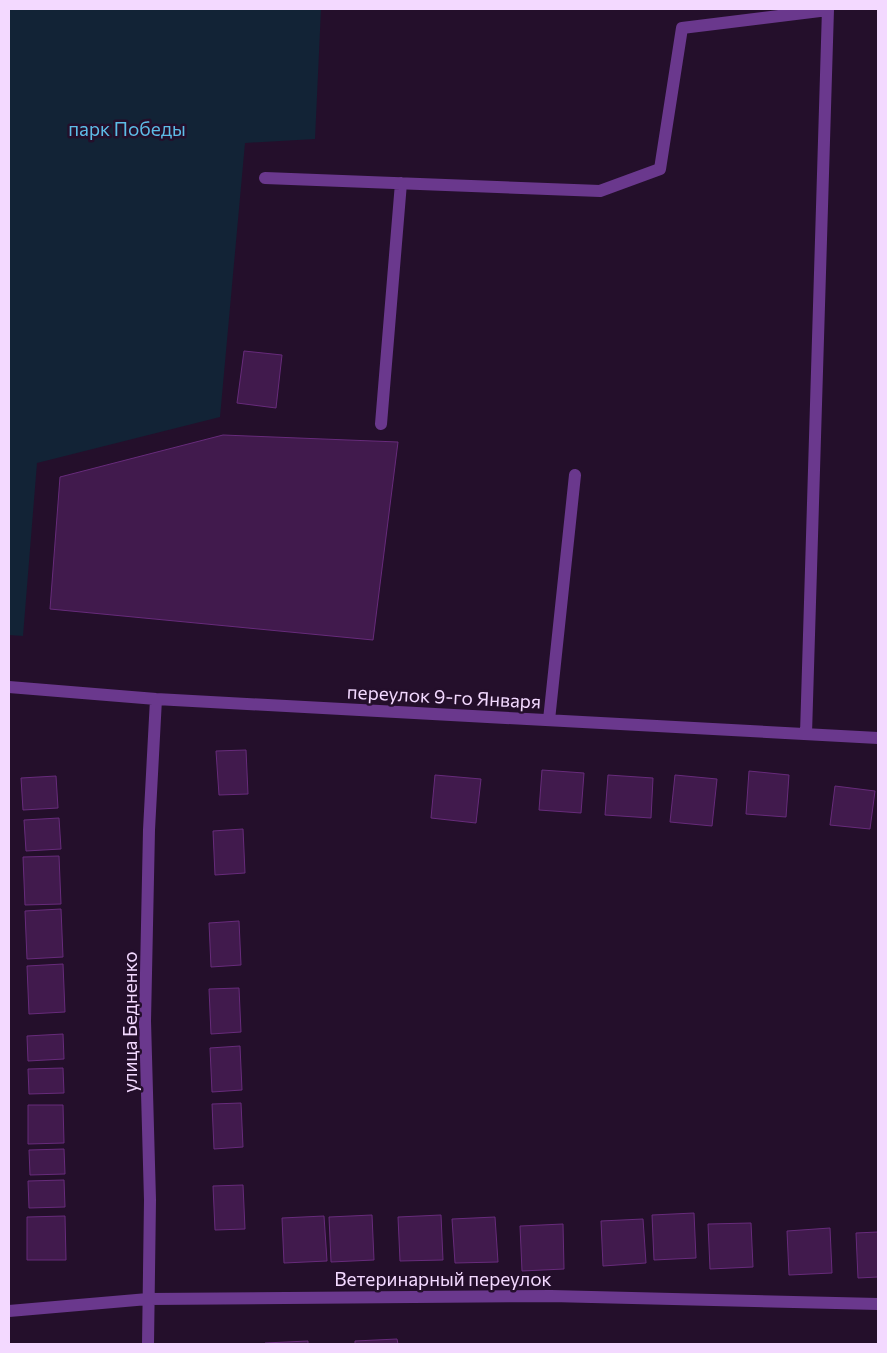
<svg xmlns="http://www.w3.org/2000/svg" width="887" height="1353" viewBox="0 0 887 1353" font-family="Commissioner,sans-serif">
	<rect width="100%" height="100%" fill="#240f2b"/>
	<path fill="#122336" d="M9 9H321L315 139 245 143 220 417 37 463 23 636 9 635Z"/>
	<path fill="#411a4d" stroke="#672b7b" d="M244 351 282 355 276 408 237 403Z
		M223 435 398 442 373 640 50 609 60 477Z
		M246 750 248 794 219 795 216 751Z
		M542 770 584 773 581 813 539 810Z
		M749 771 789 775 786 817 746 814Z
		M435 775 481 779 476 823 431 818Z
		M608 775 653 778 651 818 605 815Z
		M675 775 717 779 712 826 670 822Z
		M56 776 58 808 23 810 21 778Z
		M835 786 875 791 870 829 830 825Z
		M59 818 61 849 26 851 24 820Z
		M243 829 245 873 215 875 213 831Z
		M59 856 61 904 25 905 23 857Z
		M61 909 63 957 27 959 25 911Z
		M239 921 241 965 211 967 209 923Z
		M63 964 65 1012 29 1014 27 966Z
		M239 988 241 1032 211 1034 209 989Z
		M63 1034 64 1059 28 1061 27 1036Z
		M240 1046 242 1090 212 1092 210 1048Z
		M63 1068 64 1093 29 1094 28 1069Z
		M241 1103 243 1147 214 1149 212 1104Z
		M28 1105H63L64 1143 28 1144Z
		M64 1149 65 1174 30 1175 29 1150Z
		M64 1180 65 1207 29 1208 28 1181Z
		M243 1185 245 1229 215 1230 213 1186Z
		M694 1213 696 1258 654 1260 652 1215Z
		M372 1215 374 1260 331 1262 329 1217Z
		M441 1215 443 1260 400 1261 398 1217Z
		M65 1216 66 1260H27V1217Z
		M324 1216 327 1261 284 1263 282 1218Z
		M495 1217 498 1262 455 1263 452 1219Z
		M643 1219 646 1263 603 1266 601 1221Z
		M751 1223 753 1267 710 1269 708 1224Z
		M563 1224 564 1269 522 1271 520 1226Z
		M830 1228 832 1273 789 1275 787 1231Z
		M878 1232V1277L858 1278 856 1233Z
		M397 1339 398 1344H355V1341Z
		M308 1341V1344H265V1343Z"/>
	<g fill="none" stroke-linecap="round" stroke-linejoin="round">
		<path stroke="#6a388d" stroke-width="12" d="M265 178 600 191 660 169 682 28 828 10
			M381 424 401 183
			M9 687 156 699 878 738
			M549 720 575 475
			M806 734 828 9
			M9 1311 148 1299 551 1296 878 1304
			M148 1344 150 1200 145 1021 149 830 156 699"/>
	</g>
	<g text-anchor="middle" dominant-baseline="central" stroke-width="5" stroke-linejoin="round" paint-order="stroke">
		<g font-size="19" fill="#5dbde7" stroke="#240f2b">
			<text x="127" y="128">парк Победы</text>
		</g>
		<g font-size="19" fill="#f3d9ff" stroke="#240f2b">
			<text transform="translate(444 696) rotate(3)">переулок 9-го Января</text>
			<text transform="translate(129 1022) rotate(-90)">улица Бедненко</text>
			<text x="443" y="1278">Ветеринарный переулок</text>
		</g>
	</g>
	<rect width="887" height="1353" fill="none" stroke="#f3d9ff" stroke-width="20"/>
</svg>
